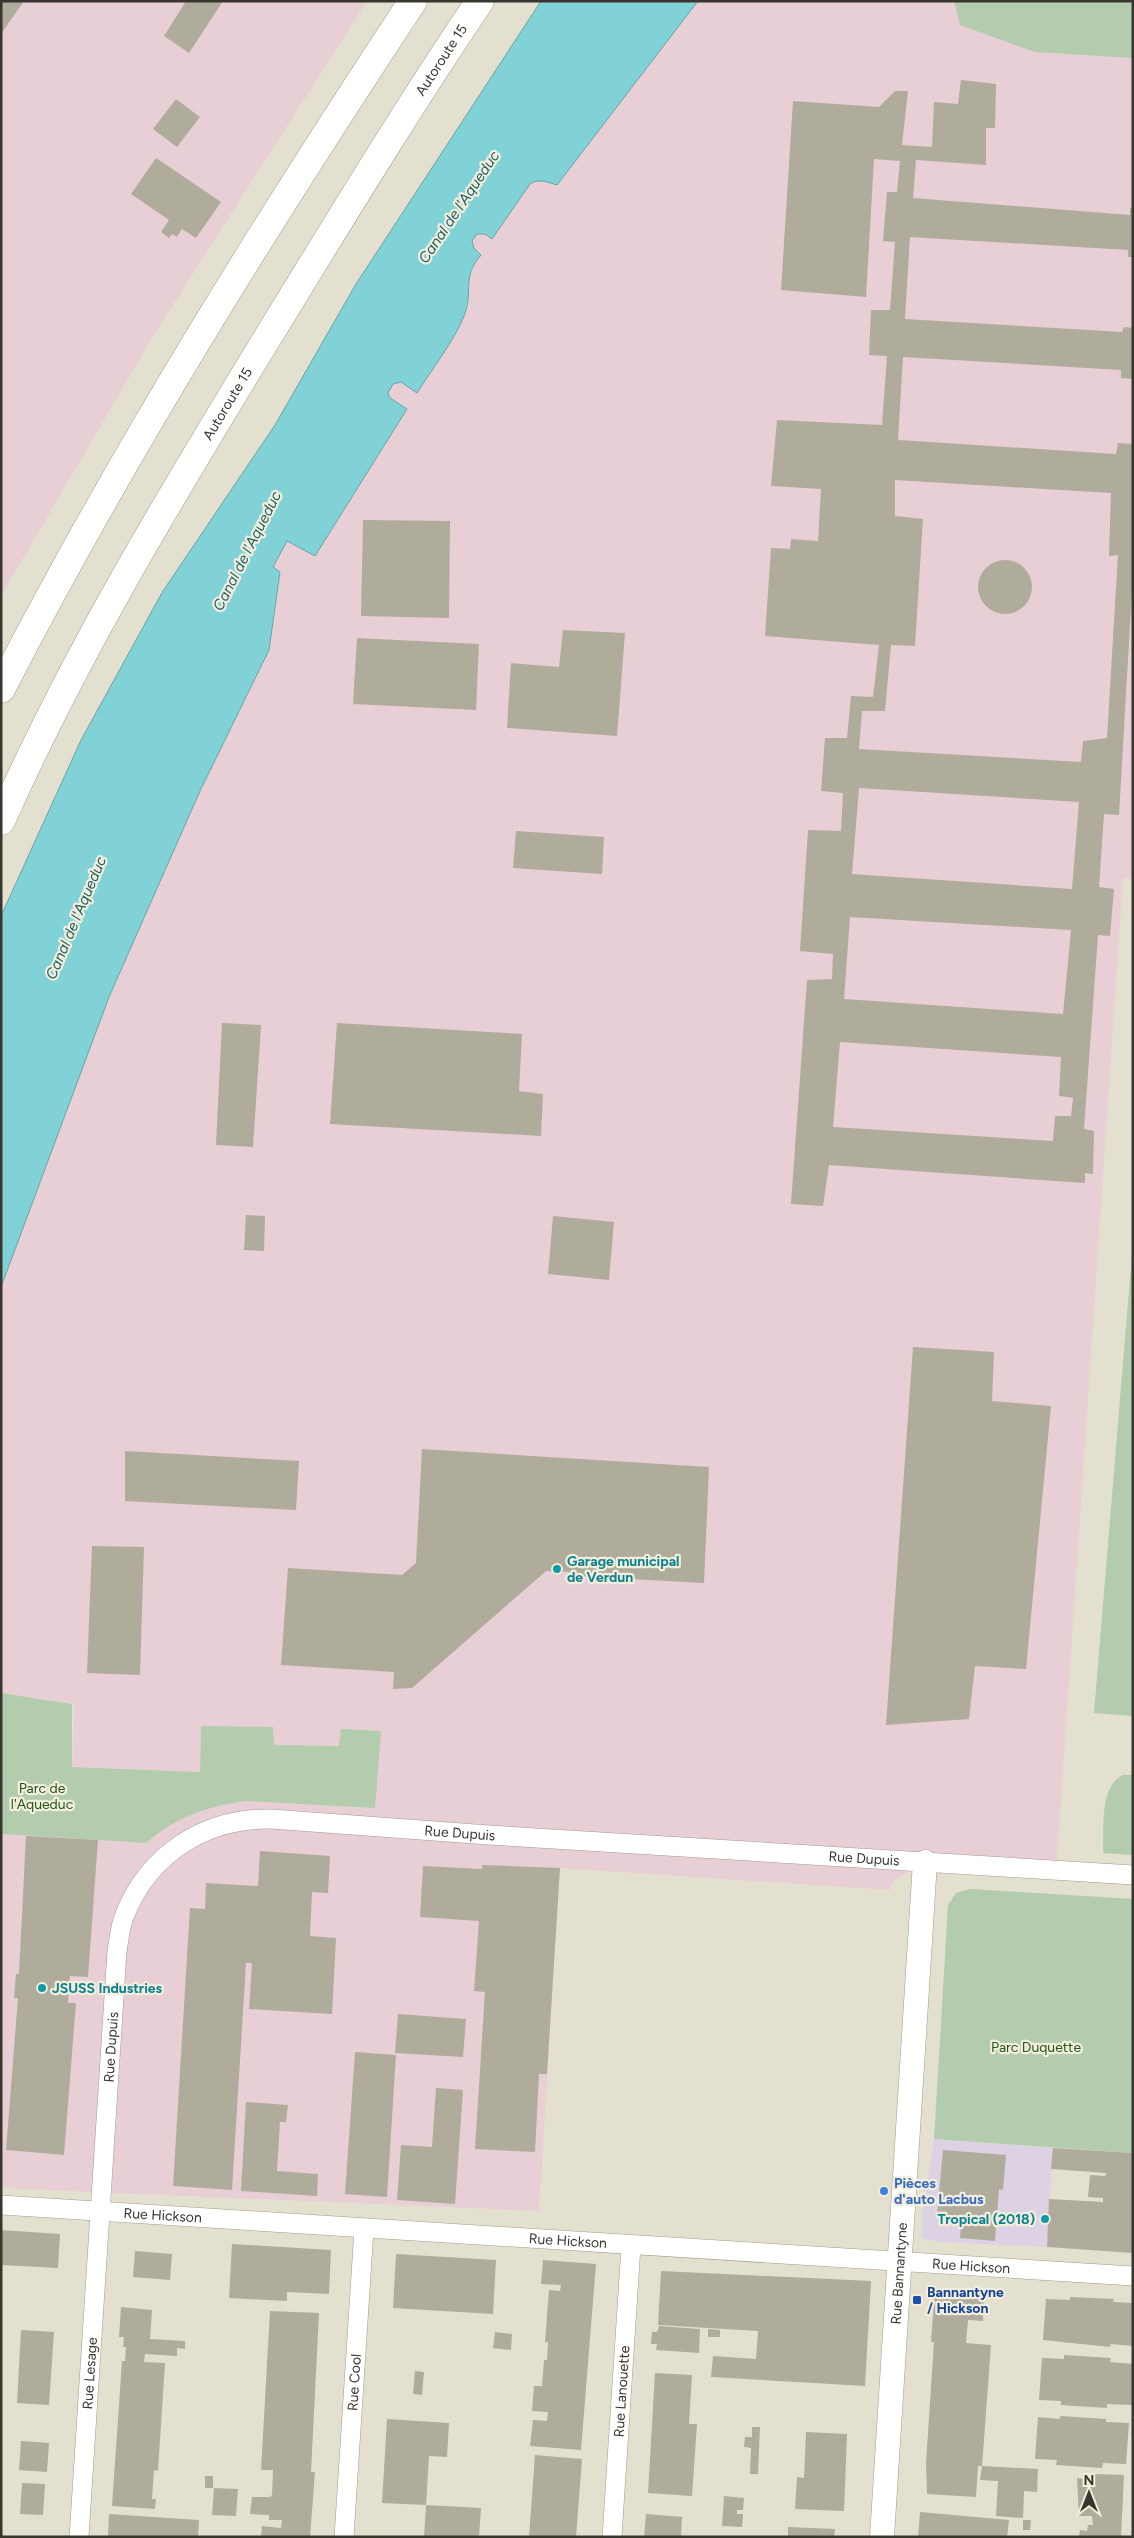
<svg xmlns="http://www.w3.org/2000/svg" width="1134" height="2538" viewBox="0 0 1134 2538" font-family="Figtree,sans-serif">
	<rect width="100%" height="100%" fill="#e4e0cf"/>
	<path fill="#ddd1e4" d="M934 2139 1053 2148 1047 2247 940 2242 922 2238 923 2211Z"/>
	<path fill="#e8ced5" d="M1 1H367L155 333 1 596Z
		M698 1H1133V879L1123 878 1057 1860 925 1862 893 1881 889 1890 560 1868 539 2211 1 2188V1834L147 1843 173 1823 194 1813 225 1804 245 1801 374 1808 381 1731 341 1729 340 1746 273 1745V1727H201L200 1772 72 1767 75 1704 1 1693V1287L109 997 200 791 269 650 280 573 273 567 287 540 315 556 407 409 390 398 388 393 393 383 401 382 417 393 469 300V273L471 266 481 255 474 248 472 241 477 234H485L492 239 530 184 536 180 544 181 557 185Z"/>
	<path fill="#b3ccae" d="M954 1H1133V58L1035 52 960 25Z
		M1133 1242V1716L1094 1713Z
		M1 1693 72 1704V1767L200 1772 201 1726 273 1727 274 1745 339 1746 341 1729 381 1731 375 1808 245 1801C209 1806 174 1817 147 1843L1 1834Z
		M1123 1775H1133V1855L1103 1853C1104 1830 1099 1786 1123 1775Z
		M970 1889 1133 1899V2153L934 2139 948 1905 956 1893Z"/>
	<path fill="#80d2d7" stroke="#6aa3a5" d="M541 1H698L557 185C547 182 539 178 530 184L492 239 485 234H477L472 241 474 248 481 255C461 278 474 290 464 316 456 338 430 372 417 393L401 382 393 384 388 393 390 398 407 409 315 556 287 541 273 567 280 572 269 650 200 791 109 997 1 1287V916L81 740 163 591 275 425 356 284Z"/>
	<path fill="#b0ac9c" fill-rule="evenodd" d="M1 1H24L1 34Z
		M186 1H223L189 53 164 36Z
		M961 80 996 84 995 128H986V165L916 160 913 198 1130 215V208H1133V257H1128V250L910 237 905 319 1122 332 1124 327 1133 328V379L1121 378V370L903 357 898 440 1116 454 1118 443 1133 444V573L1119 815 1104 814 1099 887 1114 889 1110 936 1098 935 1084 1129 1094 1131 1093 1174 1085 1173V1183L829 1165 823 1206 791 1204 807 980 832 979 833 954 800 951 808 830 841 831 843 793 821 791 825 738H847L851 696 873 697 879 645 765 636 771 548 790 549 791 539 818 541 821 489 771 486 777 420 882 425 887 356 869 355 871 310H890L895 242 883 241 887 192H897L900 161 874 159 866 297 781 290 793 101 879 107 895 91H908L902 145 932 147 934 102 958 104ZM895 480 1111 493 1109 556 1118 555 1107 738 1083 741 1081 762 859 749 862 711H885L891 645 915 646 923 519 895 516ZM859 788 1079 802 1072 889 852 874ZM850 917 1071 930 1063 1014 844 999ZM840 1042 1061 1057 1059 1096 1073 1098 1071 1116H1055L1053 1141 833 1127Z
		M176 99 200 117 177 147 153 129Z
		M156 158 221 202 196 238 182 229 177 237 172 234 169 238 161 232 169 220 131 194Z
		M363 520 450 521 449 618 361 616Z
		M978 587a27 27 0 1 1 54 0a27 27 0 1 1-54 0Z
		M563 630 625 633 617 736 507 728 511 663 559 667Z
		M357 638 479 644 476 710 353 704Z
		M516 831 604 837 602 874 513 868Z
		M222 1023 261 1025 253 1147 216 1145Z
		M337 1023 522 1034 519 1091 543 1094 541 1136 330 1124Z
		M246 1215 265 1216 264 1251 244 1250Z
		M553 1216 614 1222 609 1280 548 1274Z
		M913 1347 994 1352 992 1401 1051 1406 1026 1669 975 1666 969 1719 886 1725Z
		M422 1449 709 1467 704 1583 574 1576V1572L546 1571 412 1688 393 1689 394 1672 281 1665 288 1568 402 1575 416 1563Z
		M125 1451 299 1461 296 1510 125 1501Z
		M92 1546 144 1547 140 1675 87 1673Z
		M26 1836 98 1840 88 1977 70 1976 68 2003H76L64 2155 6 2150 18 1998H14L16 1974H19Z
		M260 1851 330 1856 328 1893 312 1892 310 1936 336 1938 332 2014 249 2009 252 1963H246L232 2190 173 2186 190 1908 205 1909 206 1883 258 1886Z
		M482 1865 560 1868 547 2074H539L535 2152 475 2149 485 1992 474 1991 479 1921 420 1917 423 1866 482 1869Z
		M398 2014 466 2019 463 2057 395 2053Z
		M355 2052 396 2055 387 2197 345 2194Z
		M436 2088 463 2090 455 2204 397 2200 401 2145 432 2147Z
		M246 2102 288 2105 286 2122H280L277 2171 318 2174 317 2196 241 2191Z
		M1053 2148 1133 2153V2253L1047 2247 1049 2199 1103 2202V2198L1088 2197 1090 2175 1105 2176 1106 2173 1051 2169Z
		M943 2150 1006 2155 1003 2190 999 2189 995 2241 960 2238 962 2217 937 2215Z
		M1 2230 60 2234 58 2268 1 2265Z
		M232 2244 331 2250 329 2294 287 2292V2301L229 2298Z
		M135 2251 172 2254 170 2280 133 2277Z
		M396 2254 496 2260 493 2314 393 2308Z
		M543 2260 596 2264 581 2450 530 2446 533 2420 547 2421 548 2412 532 2411 534 2386H542L544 2360H547L548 2342H545L549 2290 560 2291 561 2285 541 2284Z
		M661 2271 871 2281 865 2386 711 2377 713 2356 756 2359 758 2331 658 2325Z
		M935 2288 984 2291 983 2321 968 2320 966 2343 991 2345 982 2466H978L976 2497 927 2494 926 2463 934 2342H931Z
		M1070 2297 1114 2299 1113 2302 1133 2303V2346L1111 2344 1110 2347 1043 2340 1046 2299 1070 2300Z
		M121 2307 152 2310 150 2339 185 2341V2349L177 2348V2356L145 2354 144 2362 165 2363 158 2471 154 2470 153 2484 152 2499H156L155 2509 112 2506 122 2361H125L126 2347H123L124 2337H119Z
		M270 2311 319 2313 311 2472H315L310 2537H261L262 2526 281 2528 282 2520H269V2515L250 2514 252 2497H270L272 2495 273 2470H261Z
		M659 2326 700 2329 699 2353 656 2350 657 2344H651L652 2332H657Z
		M708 2329 720 2330V2337H708Z
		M21 2330 54 2332 49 2405 17 2403Z
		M495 2332 512 2334 511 2350 493 2348Z
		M1064 2355 1111 2358 1110 2362 1133 2364 1132 2405 1107 2404V2408L1061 2405V2401L1039 2400 1042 2358 1064 2359Z
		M415 2371 424 2372 422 2395 413 2394Z
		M655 2373 692 2375 689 2424H697L692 2496 648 2493Z
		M1060 2416 1106 2419V2422L1129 2423 1126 2464 1103 2463 1102 2468 1056 2465 1057 2460 1035 2459 1038 2417 1060 2419Z
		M387 2419 449 2423 447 2457 429 2456 426 2505 382 2503Z
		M752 2427H760L758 2474H750L751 2448 744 2447 745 2437H752Z
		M806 2432 847 2434 844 2511 795 2509 797 2477 804 2478Z
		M21 2441 49 2443 47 2472 19 2470Z
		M535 2455 582 2459 576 2537H529Z
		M982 2466 1038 2469 1037 2492 1024 2491 1023 2518 996 2516 998 2481 980 2480Z
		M1095 2474 1124 2475 1121 2537H1079L1080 2530 1087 2531 1088 2525H1093L1092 2516H1079L1077 2478 1094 2480Z
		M205 2476H213V2488H205Z
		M22 2483 45 2484 43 2515 20 2514Z
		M214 2488 238 2489 236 2516 212 2515Z
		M724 2496 744 2498 743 2510H737V2514H743L742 2527 722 2526Z
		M426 2505 481 2508 479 2537H424Z
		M920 2512 1009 2520 1007 2537H918Z
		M109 2514 199 2520 198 2537H108Z
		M646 2514 682 2517 681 2537H644Z
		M1023 2520H1031L1030 2530H1023Z
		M788 2527 835 2529 834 2537H788Z"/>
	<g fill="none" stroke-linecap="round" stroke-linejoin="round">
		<defs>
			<g id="minor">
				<path id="s1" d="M1 2205 1133 2276"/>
				<path id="s2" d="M79 2537 117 1951C119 1940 120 1927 124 1917 148 1854 205 1818 271 1819L489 1835 1133 1875"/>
				<path id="s3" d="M344 2537 364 2229"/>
				<path id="s4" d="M612 2537 631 2246"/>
			</g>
			<g id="tertiary">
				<path id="s5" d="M882 2537 925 1862"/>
			</g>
			<g id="motorway">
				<path d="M1 689C123 452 266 224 413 1"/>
				<path id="s6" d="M1 821C75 654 171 496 266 340 336 226 405 112 480 1"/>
			</g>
		</defs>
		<use href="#minor" stroke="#a19c8d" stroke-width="20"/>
		<use href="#tertiary" stroke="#a19c8d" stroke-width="25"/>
		<use href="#motorway" stroke="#a19c8d" stroke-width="29"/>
		<use href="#minor" stroke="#fff" stroke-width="19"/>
		<use href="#tertiary" stroke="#fff" stroke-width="24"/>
		<use href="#motorway" stroke="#fff" stroke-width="28"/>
	</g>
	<g fill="#0f9aa8" stroke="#f2eddc" stroke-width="2">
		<circle cx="557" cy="1569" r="5"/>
		<circle cx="42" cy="1988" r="5"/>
		<circle cx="1045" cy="2219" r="5"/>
	</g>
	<circle fill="#3f7fe0" stroke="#f2eddc" stroke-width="2" cx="884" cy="2191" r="5"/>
	<rect fill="#1a4fb4" stroke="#f2eddc" stroke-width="2" x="912" y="2295" width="10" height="10" rx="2.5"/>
	<g text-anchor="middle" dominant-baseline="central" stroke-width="4.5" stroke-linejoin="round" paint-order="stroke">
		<g font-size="14" fill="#38362f" stroke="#f2eddc">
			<text stroke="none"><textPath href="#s6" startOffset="880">Autoroute 15</textPath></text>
			<text stroke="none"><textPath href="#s6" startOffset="475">Autoroute 15</textPath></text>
			<text stroke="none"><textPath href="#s2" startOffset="1000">Rue Dupuis</textPath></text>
			<text stroke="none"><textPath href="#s2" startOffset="1405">Rue Dupuis</textPath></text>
			<text stroke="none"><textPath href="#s2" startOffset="491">Rue Dupuis</textPath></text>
			<text stroke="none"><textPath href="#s1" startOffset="162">Rue Hickson</textPath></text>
			<text stroke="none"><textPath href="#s1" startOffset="568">Rue Hickson</textPath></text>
			<text stroke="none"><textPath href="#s1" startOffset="972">Rue Hickson</textPath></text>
			<text stroke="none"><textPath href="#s5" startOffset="264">Rue Bannantyne</textPath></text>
			<text stroke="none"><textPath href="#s2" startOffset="164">Rue Lesage</textPath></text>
			<text stroke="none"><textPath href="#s3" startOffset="155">Rue Cool</textPath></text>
			<text stroke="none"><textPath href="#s4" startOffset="146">Rue Lanouette</textPath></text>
		</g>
		<g font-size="14" font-weight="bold" fill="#0d838f" stroke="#f2eddc" text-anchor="start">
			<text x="567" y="1561">Garage municipal<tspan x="567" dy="16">de Verdun</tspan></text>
			<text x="52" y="1988">JSUSS Industries</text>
			<text x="1035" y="2219" text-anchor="end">Tropical (2018)</text>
		</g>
		<g font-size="14" fill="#215615" stroke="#f2eddc">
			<text x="42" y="1788">Parc de<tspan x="42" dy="16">l'Aqueduc</tspan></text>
			<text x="1036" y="2047">Parc Duquette</text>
		</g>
		<g font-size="14" font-weight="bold" fill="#366cbe" stroke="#f2eddc" text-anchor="start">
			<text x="894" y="2183">Pièces<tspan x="894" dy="16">d'auto Lacbus</tspan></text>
		</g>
		<g font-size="14" font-weight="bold" fill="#164399" stroke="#f2eddc" text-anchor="start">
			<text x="927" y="2292">Bannantyne<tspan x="927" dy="16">/ Hickson</tspan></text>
		</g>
		<g font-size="15" font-style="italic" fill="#1d6165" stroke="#f2eddc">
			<text transform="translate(459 207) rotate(-56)">Canal de l'Aqueduc</text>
			<text transform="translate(247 551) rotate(-63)">Canal de l'Aqueduc</text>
			<text transform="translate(76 918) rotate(-67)">Canal de l'Aqueduc</text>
		</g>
	</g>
	<rect width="1134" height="2538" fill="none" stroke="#38362f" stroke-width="5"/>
	<g transform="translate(1089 2493)" stroke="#f2eddc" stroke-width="4" paint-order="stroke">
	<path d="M0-4L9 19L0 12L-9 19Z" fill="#38362f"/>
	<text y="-8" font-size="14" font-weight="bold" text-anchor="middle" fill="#38362f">N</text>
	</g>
</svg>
